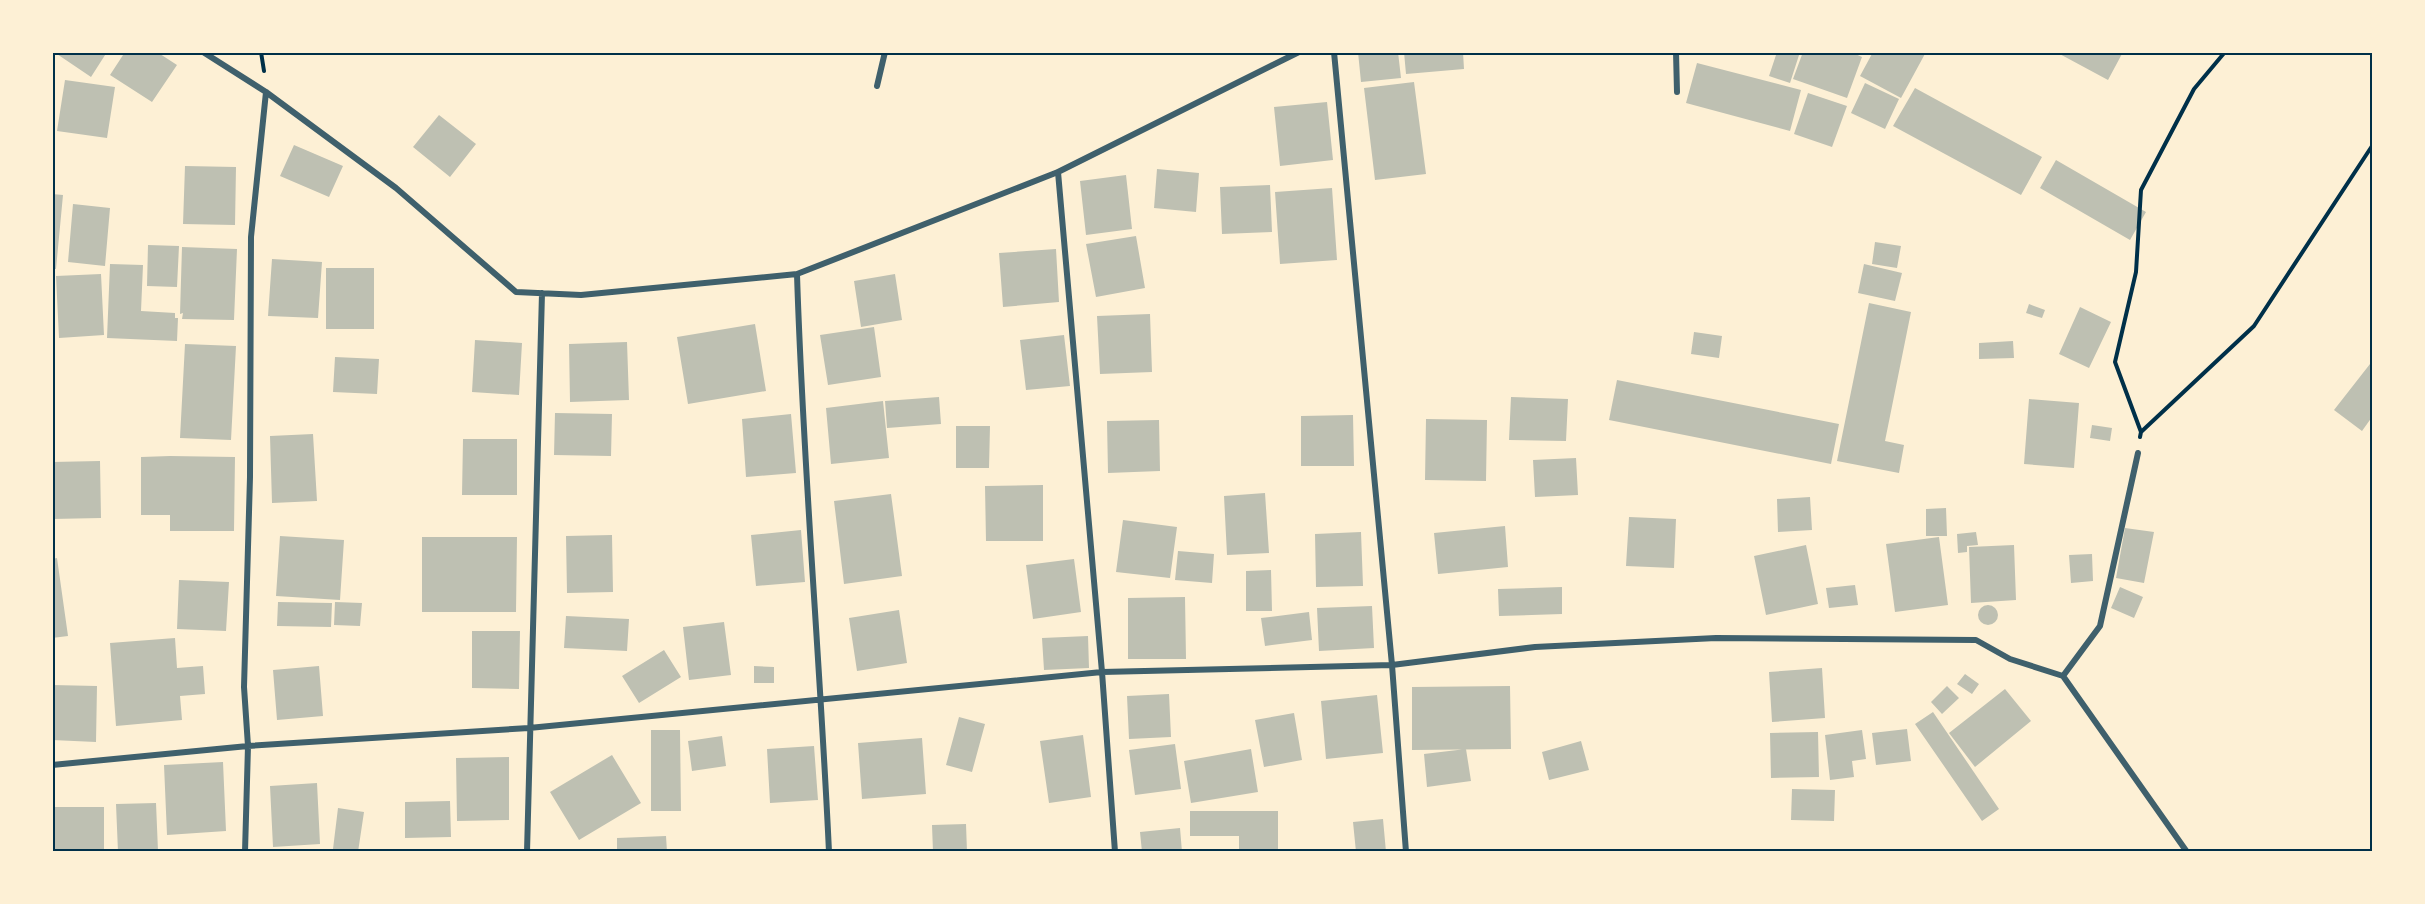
<svg xmlns="http://www.w3.org/2000/svg" width="2425" height="904" viewBox="0 0 2425 904" font-family="Quicksand,sans-serif">
	<rect width="100%" height="100%" fill="#fdf0d5"/>
	<path fill="#bec0b2" d="M54 52H107L91 77Z
		M125 52H157L177 65 152 102 110 75Z
		M1358 52H1398L1401 78 1361 82Z
		M1404 52H1463L1464 69 1406 74Z
		M1777 52H1800L1790 83 1769 76Z
		M1803 52H1851L1862 57 1847 98 1793 79Z
		M1873 52H1926L1901 98 1860 76Z
		M2056 52H2123L2108 80Z
		M1697 63 1801 90 1790 131 1686 103Z
		M65 80 115 87 107 138 57 131Z
		M1414 82 1426 174 1375 180 1364 88Z
		M1865 83 1899 99 1885 129 1851 113Z
		M1915 88 2042 157 2021 195 1893 126Z
		M1808 93 1847 106 1832 147 1794 134Z
		M1327 102 1333 160 1280 166 1274 107Z
		M439 115 476 144 450 177 413 147Z
		M294 145 343 166 329 197 280 176Z
		M2056 160 2146 212 2130 240 2040 188Z
		M185 166 236 167 235 225 183 224Z
		M1157 169 1199 173 1196 212 1154 208Z
		M1126 175 1132 229 1086 235 1080 181Z
		M1270 185 1272 232 1222 234 1220 187Z
		M1332 188 1337 260 1280 264 1275 192Z
		M52 194 63 195 56 269H52Z
		M73 204 110 208 105 266 68 262Z
		M1136 236 1145 288 1096 297 1086 244Z
		M1875 242 1901 246 1897 268 1872 264Z
		M148 245 179 246 177 287 147 286Z
		M182 247 237 249 234 320 182 319 183 313 180 314Z
		M1056 249 1059 302 1003 307 999 253Z
		M272 259 322 262 318 318 268 316Z
		M110 264 143 265 141 311 175 313V318H178L177 341 107 338Z
		M1864 264 1902 273 1895 301 1858 293Z
		M326 268H374V329H326Z
		M101 274 104 335 59 338 56 276Z
		M895 274 902 320 861 327 854 281Z
		M1869 303 1911 312 1885 441 1904 445 1899 473 1837 461Z
		M2029 304 2045 310 2042 318 2026 313Z
		M2080 307 2111 322 2089 368 2059 354Z
		M1150 314 1152 372 1100 374 1097 316Z
		M755 324 766 391 688 404 677 337Z
		M874 327 881 377 828 385 820 335Z
		M1694 332 1722 336 1719 358 1691 354Z
		M1064 335 1070 386 1026 390 1020 340Z
		M475 340 522 343 519 395 472 392Z
		M2013 341 2014 358 1979 359V343Z
		M627 342 629 400 570 402 569 344Z
		M185 344 236 346 231 440 180 438Z
		M335 357 379 359 377 394 333 392Z
		M2370 364 2372 366V417L2362 431 2334 410Z
		M1617 380 1839 424 1831 464 1609 420Z
		M939 397 941 424 887 428 885 401Z
		M1511 397 1568 399 1566 441 1509 440Z
		M2029 399 2079 403 2074 468 2024 464Z
		M883 401 889 458 831 464 826 408Z
		M555 413 612 414 611 456 554 455Z
		M791 414 796 473 746 477 742 419Z
		M1353 415 1354 466H1301V416Z
		M1426 419 1487 420 1486 481 1425 480Z
		M1159 420 1160 471 1108 473 1107 421Z
		M2092 425 2112 428 2110 441 2090 438Z
		M956 426H990L989 468H956Z
		M313 434 317 501 272 503 270 436Z
		M463 439H517V495H462Z
		M170 456 235 457 234 531H170V515H141V457Z
		M1576 458 1578 495 1535 497 1533 460Z
		M100 461 101 518 52 519V462Z
		M1043 485V541H986L985 486Z
		M1265 493 1269 553 1227 555 1224 496Z
		M891 494 902 576 844 584 834 501Z
		M1810 497 1812 530 1778 532 1777 499Z
		M1946 508 1947 536H1926V509Z
		M1629 517 1676 519 1674 568 1626 566Z
		M1123 520 1177 527 1170 578 1116 572Z
		M1505 526 1508 567 1438 574 1434 533Z
		M2125 528 2154 532 2144 583 2116 578Z
		M801 530 805 582 756 586 751 535Z
		M1361 532 1363 586 1316 587 1315 534Z
		M1976 532 1978 545 1967 546V552L1958 553 1957 534Z
		M612 535 613 592 567 593 566 536Z
		M280 536 344 540 340 600 276 596Z
		M422 537H517L516 612H422Z
		M1939 537 1948 605 1895 612 1886 544Z
		M1806 545 1818 604 1766 615 1754 556Z
		M2014 545 2016 600 1971 603 1969 547Z
		M1178 551 1214 554 1212 583 1175 580Z
		M2092 554 2093 581 2071 583 2069 555Z
		M57 558 68 636 52 638V559Z
		M1074 559 1081 612 1033 619 1026 565Z
		M1271 570 1272 611H1246V571Z
		M179 580 229 582 226 631 177 629Z
		M1855 585 1858 605 1829 608 1826 588Z
		M1562 587V614L1499 616 1498 589Z
		M2120 587 2143 597 2134 618 2111 608Z
		M1185 597 1186 659H1128V598Z
		M278 602 332 603 331 627 277 626Z
		M335 602 362 603 360 626 334 625Z
		M1978 615a10 10 0 1 1 20 0a10 10 0 1 1-20 0Z
		M1372 606 1374 648 1319 651 1317 608Z
		M899 610 907 663 857 671 849 618Z
		M1309 612 1312 640 1265 646 1261 618Z
		M566 616 629 619 627 651 564 648Z
		M724 622 731 675 689 680 683 627Z
		M472 631H520L519 689 472 688Z
		M1088 636 1089 668 1044 670 1042 638Z
		M175 638 177 668 203 666 205 694 180 696 182 720 116 726 110 643Z
		M664 650 681 677 639 703 622 676Z
		M319 666 323 716 277 720 273 670Z
		M754 666 774 667V683H754Z
		M1822 668 1825 718 1772 722 1769 672Z
		M1965 674 1979 684 1972 694 1957 684Z
		M52 685 97 686 96 742 52 740Z
		M1510 686 1511 749 1412 750V687Z
		M1947 686 1959 698 1942 714 1931 702Z
		M2005 689 2031 721 1975 767 1949 733Z
		M1169 694 1171 737 1129 739 1127 696Z
		M1377 695 1383 753 1326 759 1321 701Z
		M1933 712 1999 809 1982 821 1915 724Z
		M1294 713 1302 760 1264 767 1255 720Z
		M959 717 985 724 972 772 946 765Z
		M1907 729 1911 761 1876 765 1872 733Z
		M651 730H680L681 811H651Z
		M1862 730 1866 759 1852 761 1854 777 1830 780 1825 735Z
		M1818 732 1819 777 1771 778 1770 733Z
		M1083 735 1091 797 1049 803 1040 741Z
		M722 736 726 766 692 771 688 741Z
		M922 738 926 794 862 799 858 743Z
		M1581 741 1589 770 1549 780 1542 752Z
		M1175 744 1181 789 1135 795 1129 750Z
		M814 746 818 800 770 803 767 749Z
		M1251 749 1258 792 1191 803 1184 761Z
		M1466 749 1471 781 1427 787 1424 754Z
		M612 755 641 803 579 840 550 792Z
		M509 757V820L457 821 456 758Z
		M223 762 226 831 167 835 164 765Z
		M317 783 320 844 273 847 270 786Z
		M1792 789 1835 790 1834 821 1791 820Z
		M450 801 451 837 405 838V802Z
		M156 803 158 851 118 852 116 804Z
		M54 807H104V851H53Z
		M338 808 364 812 358 852 333 849Z
		M1190 811H1278V852H1239V836H1190Z
		M1383 819 1386 852H1356L1353 822Z
		M966 824 967 852H933L932 825Z
		M1180 828 1182 852H1142L1140 832Z
		M666 836 667 852H617V838Z"/>
	<g fill="none" stroke-linecap="round" stroke-linejoin="round">
		<path stroke="#003049" stroke-width="4" d="M261 52 264 71
			M2141 432 2254 326 2372 146
			M2140 437 2141 432 2115 362 2136 272 2141 190 2194 89 2225 52"/>
		<path stroke="#3f606c" stroke-width="6" d="M203 52 266 92 396 188 516 292 581 295 797 274 1058 172 1299 52
			M1334 52 1392 665 1406 852
			M1676 52 1677 92
			M877 86 885 52
			M1058 172 1102 672 1115 852
			M797 274C803 467 820 659 829 852
			M2063 676 2100 626 2138 453
			M52 765 248 746 529 728 1102 672 1392 665 1535 647 1716 638 1976 640 2010 659 2063 676 2187 852
			M245 852 248 746 244 687 250 477 251 237 266 92
			M527 852 542 293"/>
	</g>
	<rect width="2425" height="904" fill="none" stroke="#fdf0d5" stroke-width="108"/>
	<rect x="54" y="54" width="2317" height="796" fill="none" stroke="#003049" stroke-width="2"/>
</svg>
